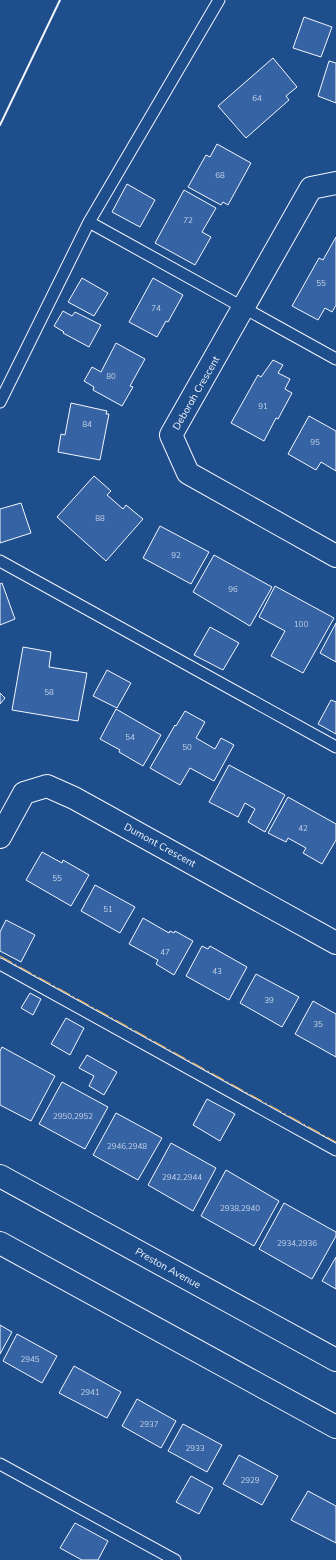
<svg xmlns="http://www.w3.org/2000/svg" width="336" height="1560" viewBox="0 0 336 1560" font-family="Mulish,sans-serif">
	<rect width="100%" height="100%" fill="#1f4e8c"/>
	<path fill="#3563a3" stroke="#f2f6ff" d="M304 17 332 27 321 57 293 48Z
		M273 58 297 87 286 96 289 100 246 138 218 106Z
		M329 61 336 63V103L318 96Z
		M217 144 251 163 228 205 223 202 221 205 188 187 206 155 210 157Z
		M127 184 155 200 140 227 112 212Z
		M184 190 216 208 202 232 211 237 195 265 155 243Z
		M336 237V305L332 312 325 308 318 320 292 306 319 258 323 260Z
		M82 278 108 293 94 316 68 302Z
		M153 278 183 295 168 322 166 321 157 337 129 322Z
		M63 311 72 316 75 312 101 325 89 347 63 333 64 332 54 326Z
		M116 343 145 359 130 386 133 387 122 406 93 390 94 387 84 381 92 367 101 372Z
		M273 360 283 365 278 373 290 379 285 389 292 393 278 419 276 418 264 441 231 423 258 375 261 377Z
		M71 403 107 411 106 414H109L100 460 58 452 61 434 65 435Z
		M309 416 336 431V471L321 462 316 470 288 454Z
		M94 476 111 491 107 495 123 509 126 505 143 519 106 561 57 517Z
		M21 503 31 533 0 543V509Z
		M160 526 209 552 191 584 143 558Z
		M214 555 272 587 250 626 193 592Z
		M2 583 15 619 0 625V584Z
		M275 586 334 618 303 673 271 656 285 631 259 617Z
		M336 623V662L320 653Z
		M210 627 239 643 223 670 194 655Z
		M23 647 51 652 49 667 87 673 78 721 12 710Z
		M107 670 131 683 117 708 93 696Z
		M0 693 5 698 0 704Z
		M331 700 336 702V734L318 724Z
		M116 709 161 735 143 766 119 752 120 750 100 739Z
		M185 711 205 722 196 738 215 749 221 738 234 745 214 781 190 768 180 785 150 768 175 725 176 726Z
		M229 765 285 795 265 832 248 822 255 809 245 803 238 817 209 802Z
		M288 797 336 824V840L322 864 303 853 306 848 288 838 286 842 268 833Z
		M42 852 62 863 63 860 89 875 71 906 26 880Z
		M95 885 135 907 120 933 81 911Z
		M143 918 169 933 170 931 174 933 175 931 193 941 174 975 156 964 158 960 129 944Z
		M6 920 35 935 21 962 0 951V932Z
		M202 946 208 949 210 946 247 967 229 1000 186 976Z
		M256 974 299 997 282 1027 240 1003Z
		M30 993 41 999 33 1015 21 1008Z
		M313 1001 336 1014V1057L295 1034Z
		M66 1018 84 1028 70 1055 51 1044Z
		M2 1047 55 1076 31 1121 0 1105V1051Z
		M87 1055 117 1072 104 1095 89 1086 94 1076 79 1068Z
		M62 1082 108 1107 85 1149 39 1124Z
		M207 1099 235 1114 220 1141 193 1125Z
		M116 1113 162 1138 138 1180 93 1155Z
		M171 1143 216 1168 193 1211 148 1185Z
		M226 1170 279 1201 254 1246 201 1216Z
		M284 1203 336 1232V1236L312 1279 259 1249Z
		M336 1257V1289L322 1281Z
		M0 1325 12 1332 0 1354Z
		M17 1334 57 1356 42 1383 3 1361Z
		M74 1366 121 1392 107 1418 59 1393Z
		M137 1399 176 1421 161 1448 122 1426Z
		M183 1424 222 1445 207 1472 168 1451Z
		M239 1455 278 1476 262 1505 223 1484Z
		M191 1476 213 1488 199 1514 176 1502Z
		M308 1491 336 1506V1543L291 1520Z
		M75 1523 108 1541 98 1560H82L60 1548Z"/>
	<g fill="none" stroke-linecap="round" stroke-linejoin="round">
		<defs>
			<path id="lane" d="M89 222 336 359
				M0 402 89 222 219 0
				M0 561 336 747
				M0 964 336 1150
				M0 1464 175 1560"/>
			<path id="street" d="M336 183 311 188 171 435 188 473 336 556
				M0 837 24 793 47 786 74 798 336 943"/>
			<path id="secondary" d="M0 1176 336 1360
				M0 1243 336 1427"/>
		</defs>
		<use href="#lane" stroke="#f2f6ff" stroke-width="13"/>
		<use href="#street" stroke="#f2f6ff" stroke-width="24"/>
		<use href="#secondary" stroke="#f2f6ff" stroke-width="24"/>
		<use href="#lane" stroke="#1f4e8c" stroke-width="11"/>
		<use href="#street" stroke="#1f4e8c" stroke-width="22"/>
		<use href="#secondary" stroke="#1f4e8c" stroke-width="22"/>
		<path stroke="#f2f6ff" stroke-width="2" d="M0 125 60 0"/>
		<path stroke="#ffb74d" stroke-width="1" stroke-dasharray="14 3 2 3" stroke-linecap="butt" d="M0 956 336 1142"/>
	</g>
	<g text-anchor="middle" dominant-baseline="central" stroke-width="3" stroke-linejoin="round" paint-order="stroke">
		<g font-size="8" fill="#c3d1e8">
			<text x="257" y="98">64</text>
			<text x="220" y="175">68</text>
			<text x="188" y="220">72</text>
			<text x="321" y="283">55</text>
			<text x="156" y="308">74</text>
			<text x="111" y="376">80</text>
			<text x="263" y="406">91</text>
			<text x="87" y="424">84</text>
			<text x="315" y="442">95</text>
			<text x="100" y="518">88</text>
			<text x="176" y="555">92</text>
			<text x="233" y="589">96</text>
			<text x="301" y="624">100</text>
			<text x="49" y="692">58</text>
			<text x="130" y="737">54</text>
			<text x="187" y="747">50</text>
			<text x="303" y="828">42</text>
			<text x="57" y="878">55</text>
			<text x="108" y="909">51</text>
			<text x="165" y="952">47</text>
			<text x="217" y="971">43</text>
			<text x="269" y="1000">39</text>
			<text x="318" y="1024">35</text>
			<text x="73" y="1116">2950,2952</text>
			<text x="127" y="1146">2946,2948</text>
			<text x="182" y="1177">2942,2944</text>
			<text x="240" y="1208">2938,2940</text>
			<text x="297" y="1243">2934,2936</text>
			<text x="30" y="1359">2945</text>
			<text x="90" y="1392">2941</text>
			<text x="149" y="1424">2937</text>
			<text x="195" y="1448">2933</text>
			<text x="250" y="1480">2929</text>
		</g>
		<g font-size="10" fill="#f2f6ff" stroke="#1f4e8c">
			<text transform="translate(196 393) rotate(-60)">Deborah Crescent</text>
			<text transform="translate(160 845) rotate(29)">Dumont Crescent</text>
			<text transform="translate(168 1268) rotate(29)">Preston Avenue</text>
		</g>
	</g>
</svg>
